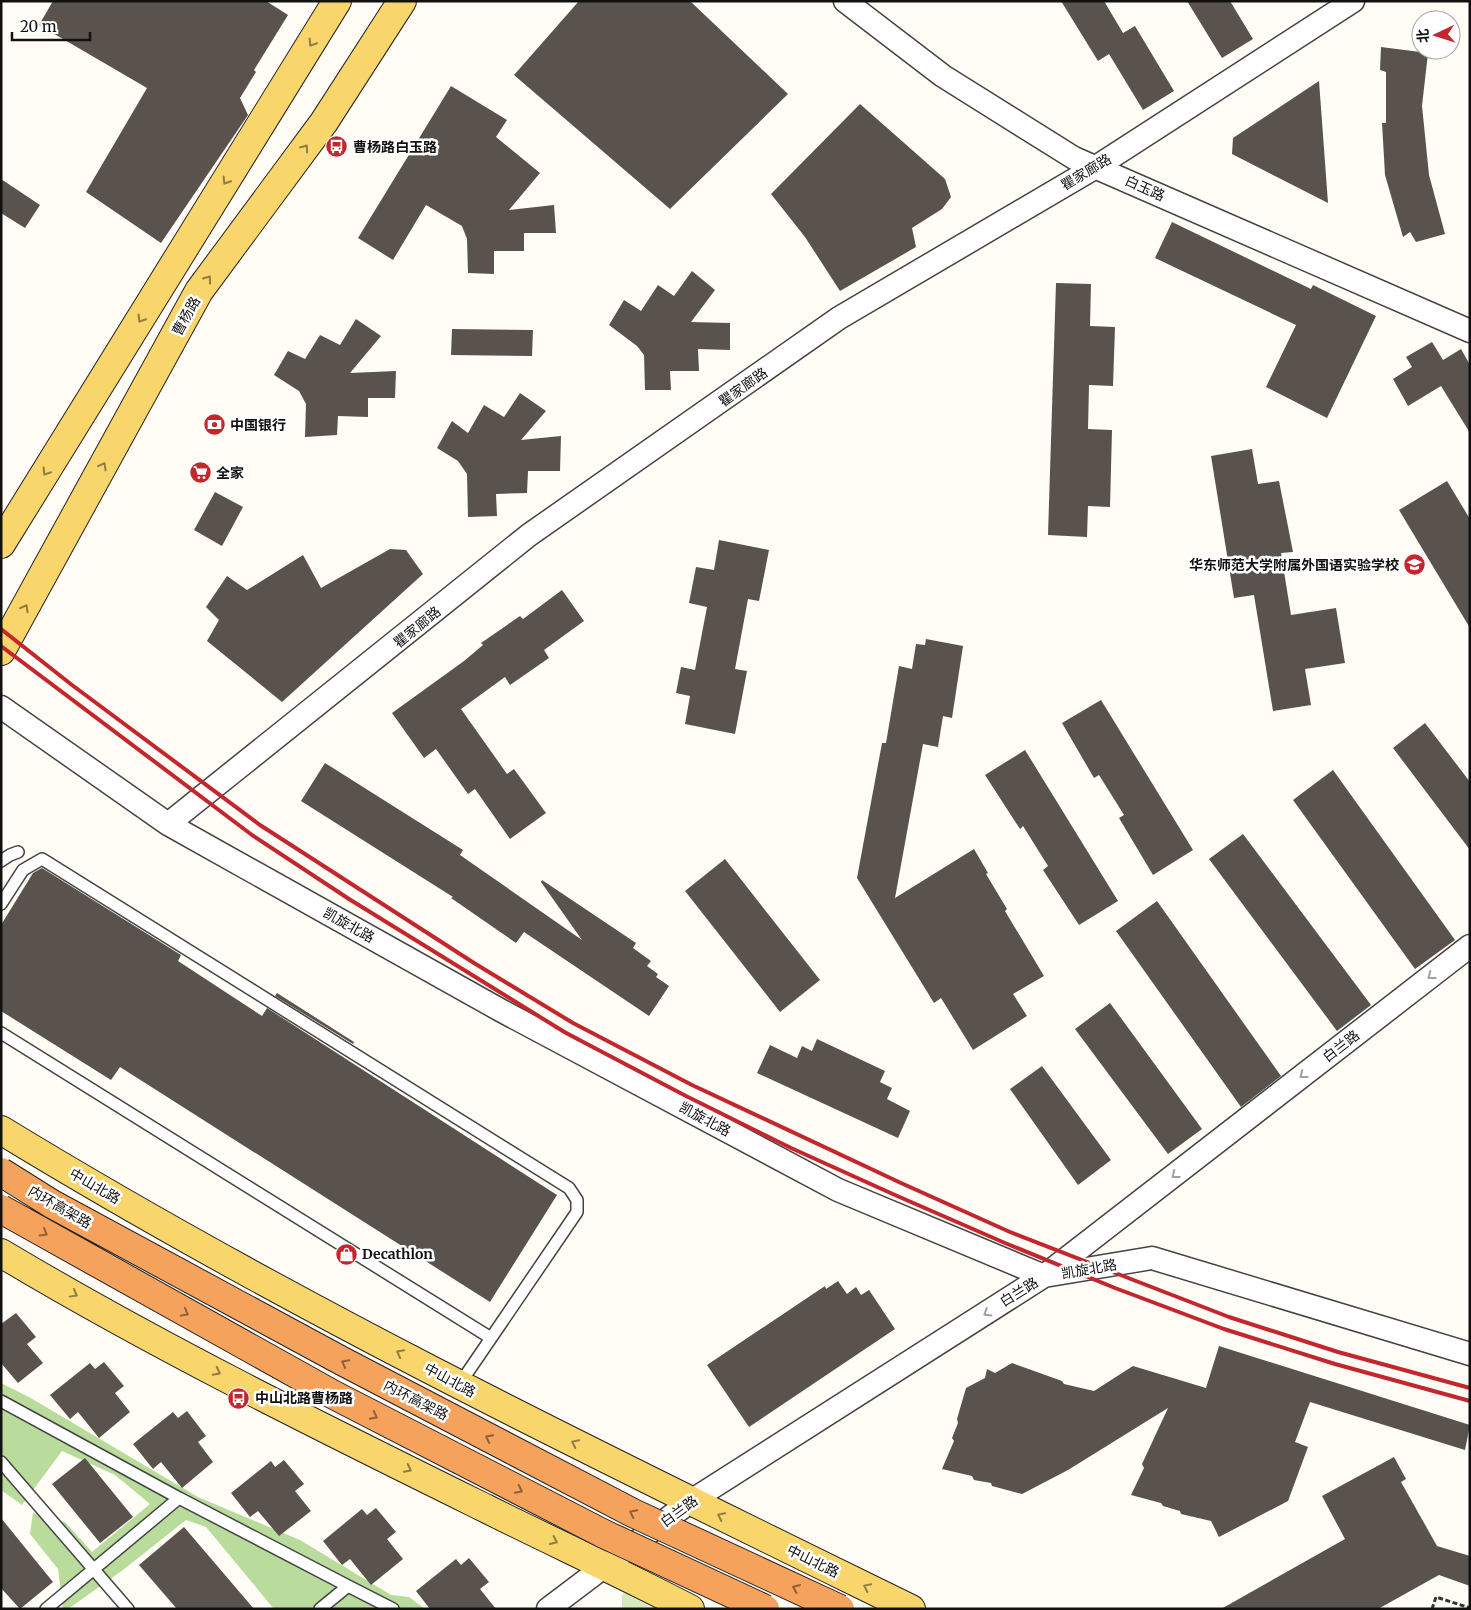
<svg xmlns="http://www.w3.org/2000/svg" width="1471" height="1610" viewBox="0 0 1471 1610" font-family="Merriweather,'Noto Sans SC',serif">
	<rect width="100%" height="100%" fill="#fffdf5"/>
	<path fill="#d5ebbd" d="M625 1593 654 1609H622V1595Z"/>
	<path fill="#b9dc9c" d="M1 1383 29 1397 198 1497 300 1540 391 1595 409 1597 425 1609H274L206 1527 186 1520 123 1570 68 1609H63L58 1569 30 1534 33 1513 65 1522 92 1552 150 1504 115 1475 62 1451 22 1505 1 1490Z"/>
	<path fill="#5a524d" d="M53 1H266L288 15 254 70 256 72 240 98 248 115 161 243 86 192 147 88 39 25Z
		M579 1H690L788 94 670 209 514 75Z
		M1061 1H1104L1123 33 1135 26 1174 91 1143 110 1109 54 1098 61Z
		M1187 1H1230L1253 39 1222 58Z
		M1381 47 1428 53 1422 106 1429 175 1445 234 1416 242 1410 232 1403 237 1385 175 1382 123H1386V72L1380 70Z
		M1319 81 1328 203 1232 154 1233 138Z
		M451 86 507 120 496 137 540 173 509 210 554 205 556 233H524V251H494V274L468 273 467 239 462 226 426 205 393 260 358 238Z
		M860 104 945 179 951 197 942 209 912 228 916 247 840 291 805 237 771 194Z
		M1 179 40 205 25 228 1 213Z
		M1172 222 1311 289 1313 285 1376 316 1327 418 1266 387 1296 325 1155 258Z
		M692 271 715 290 691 322 730 323V350L698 349 699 371H670L671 390H645L644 355 637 346 609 325 624 300 641 311 658 285 674 296Z
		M1056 283 1091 284 1090 326 1115 327 1113 386 1089 385 1088 429 1112 430 1110 507 1088 506 1087 537 1048 535Z
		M356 319 381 336 350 373 396 371 395 398H368V417L338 416 337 435 305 437 306 404 299 391 274 375 288 351 305 359 320 335 340 345Z
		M452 329 533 330 532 356 451 355Z
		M1432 342 1443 360 1461 349 1470 365V433L1441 386 1408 406 1393 379 1412 367 1406 357Z
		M520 393 546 411 521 440 561 436 560 471H528L527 493 496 494 497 516 468 517 467 474 458 461 437 448 452 421 468 433 484 405 504 417Z
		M1252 449 1258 484 1279 481 1293 552 1281 553 1291 615 1336 608 1345 663 1305 669 1311 705 1273 711 1254 595 1234 598 1211 456Z
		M1447 481 1470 519V628L1399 510Z
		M215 492 243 507 222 546 194 530Z
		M719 540 769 550 759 601 748 599 735 669 747 671 735 734 685 724 690 696 676 693 681 667 695 670 707 607 689 603 696 567 714 570Z
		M390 549 406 550 423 574 282 702 207 641 219 620 206 607 227 576 247 590 303 555 321 588Z
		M562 590 584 621 544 650 549 658 510 685 505 677 461 709 507 774 514 769 546 813 510 839 475 789 468 794 436 749 424 758 392 713 464 661 483 645 481 643 520 616 523 619Z
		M926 639 963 646 952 718 943 716 938 747 923 744 895 898 974 849 988 873 986 874 1007 909 1005 911 1044 976 1013 994 1027 1016 973 1050 941 998 934 1003 857 878 882 743H886L899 666 912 669 916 644 925 645Z
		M1101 700 1193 850 1153 875 1119 818 1124 815 1099 775 1094 778 1062 723Z
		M1425 723 1470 782V850L1393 748Z
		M1025 750 1118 901 1079 925 1043 870 1048 866 1023 826 1020 829 985 775Z
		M325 763 463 850 460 855 582 940 541 882 542 880 636 943 633 948 651 961 647 966 658 974 656 977 669 986 649 1016 524 932 516 943 451 898 453 897 301 801Z
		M1333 770 1455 940 1415 969 1293 800Z
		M1243 834 1371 1005 1337 1031 1209 859Z
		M725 859 820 980 780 1012 685 891Z
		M42 868 181 955 178 961 262 1016 267 1008 557 1195 490 1302 120 1067 111 1080 1 1011V925L33 873Z
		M1157 901 1281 1076 1241 1107 1116 931Z
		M277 993 354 1042 353 1044 275 996Z
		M1110 1003 1202 1129 1168 1154 1075 1029Z
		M817 1039 885 1071 880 1082 892 1088 887 1099 910 1111 898 1138 757 1073 770 1045 797 1058 802 1046 812 1051Z
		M1042 1066 1111 1160 1078 1185 1010 1089Z
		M838 1281 847 1294 856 1287 861 1295 869 1290 895 1329 749 1427 707 1365 825 1286 826 1289Z
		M16 1313 36 1337 27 1344 43 1363 18 1383 1 1363V1324Z
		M1219 1346 1470 1425 1465 1450 1310 1402 1295 1442 1308 1447 1288 1501 1219 1537 1211 1521 1181 1514 1180 1511 1163 1506 1161 1503 1131 1495 1144 1468 1142 1464 1168 1408 1068 1470 1022 1494 992 1486 991 1483 974 1480 972 1476 942 1469 954 1441 952 1438 958 1423 957 1419 966 1388 985 1378 987 1369 995 1373 1012 1363 1062 1381 1064 1384 1094 1391 1133 1366 1206 1388Z
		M104 1362 124 1386 115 1393 130 1412 99 1438 78 1412 70 1419 50 1395 90 1363 95 1369Z
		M187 1411 206 1436 198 1442 213 1462 182 1488 161 1462 153 1469 133 1444 173 1412 178 1418Z
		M1394 1457 1406 1479 1401 1482 1437 1546 1470 1556V1586L1439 1575 1378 1609H1221L1345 1539 1322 1496Z
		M85 1458 133 1517 100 1543 52 1484Z
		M284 1460 304 1484 295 1491 311 1511 279 1536 258 1511 250 1517 231 1493 271 1461 275 1467Z
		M376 1508 396 1532 387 1539 403 1559 371 1585 350 1559 342 1565 323 1541 362 1509 367 1515Z
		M1 1518 53 1582 20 1609 1 1588Z
		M184 1527 254 1609H177L139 1565Z
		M469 1558 489 1582 480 1589 496 1609H430L416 1591 456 1559 461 1565Z"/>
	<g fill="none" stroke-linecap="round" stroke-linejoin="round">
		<defs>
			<path id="lane" d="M1 861 10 855 18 852
				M1 904 23 870 42 859 569 1188 577 1200V1212L459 1385
				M1 1033 491 1338
				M1 1401 179 1498
				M1 1462 128 1609
				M348 1586 393 1609
				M46 1609 179 1498 348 1586 320 1609"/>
			<path id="street" d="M845 1 943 76 1074 158 1470 331
				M1 707 168 824 502 1011 838 1190 1044 1276 1152 1258 1470 1354
				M168 824 529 535 839 318 1096 167 1353 1
				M548 1609 691 1501 1044 1276 1470 946"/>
			<path id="primary" d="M1 544 337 1
				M1 651 199 291 324 122 402 1
				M1 1130C294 1309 603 1458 911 1609
				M1 1253C158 1347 323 1428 487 1509 555 1543 623 1574 690 1609"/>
		</defs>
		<use href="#lane" stroke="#444" stroke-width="14"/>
		<use href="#street" stroke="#444" stroke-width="25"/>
		<use href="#primary" stroke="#222" stroke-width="30"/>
		<path stroke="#333" stroke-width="3" stroke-dasharray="5 2.5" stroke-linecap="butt" d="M1432 1609 1436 1597 1470 1608"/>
		<use href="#lane" stroke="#fff" stroke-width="11"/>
		<use href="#street" stroke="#fff" stroke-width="22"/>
		<use href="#primary" stroke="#f9d66b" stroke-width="28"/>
		<path stroke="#c4262e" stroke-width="4" d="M1 629 72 685 260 825 474 963 573 1023 692 1085 901 1183 1010 1232 1118 1274 1229 1317 1338 1352 1470 1388
			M1 646 252 835 349 899 566 1033 686 1096 791 1148 895 1195 1005 1243 1115 1288 1224 1329 1335 1364 1470 1401"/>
		<defs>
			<path id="highway-bridge" d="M1 1172 52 1204 342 1361 633 1513 840 1609
				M1 1209 334 1395 604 1534 765 1609"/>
		</defs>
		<use href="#highway-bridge" stroke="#222" stroke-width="30" stroke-linecap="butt"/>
		<use href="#highway-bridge" stroke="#f5a25d" stroke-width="28"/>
	</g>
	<defs><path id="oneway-chevron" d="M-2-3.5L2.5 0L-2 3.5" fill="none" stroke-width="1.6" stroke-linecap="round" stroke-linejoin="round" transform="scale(1.25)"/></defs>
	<g stroke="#917d42">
		<use href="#oneway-chevron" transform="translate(312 43) rotate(122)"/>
		<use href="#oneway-chevron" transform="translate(305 148) rotate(-54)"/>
		<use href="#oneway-chevron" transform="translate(226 181) rotate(122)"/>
		<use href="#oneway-chevron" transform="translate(208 279) rotate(-54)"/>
		<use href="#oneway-chevron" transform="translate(141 319) rotate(122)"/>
		<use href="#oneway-chevron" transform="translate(103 466) rotate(-61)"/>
		<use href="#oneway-chevron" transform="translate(46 472) rotate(122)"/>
		<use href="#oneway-chevron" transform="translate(25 608) rotate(-61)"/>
		<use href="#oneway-chevron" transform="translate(74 1294) rotate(29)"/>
		<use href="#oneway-chevron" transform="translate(400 1353) rotate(-152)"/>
		<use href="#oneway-chevron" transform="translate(217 1372) rotate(27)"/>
		<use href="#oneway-chevron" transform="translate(575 1443) rotate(-154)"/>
		<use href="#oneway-chevron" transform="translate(408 1469) rotate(27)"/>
		<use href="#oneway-chevron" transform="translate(721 1516) rotate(-154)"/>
		<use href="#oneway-chevron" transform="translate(554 1541) rotate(25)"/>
		<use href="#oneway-chevron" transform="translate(867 1587) rotate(-154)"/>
	</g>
	<g stroke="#a0a0a0">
		<use href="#oneway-chevron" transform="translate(1431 976) rotate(142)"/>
		<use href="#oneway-chevron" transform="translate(1303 1075) rotate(142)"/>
		<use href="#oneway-chevron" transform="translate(1175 1175) rotate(142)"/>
		<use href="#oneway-chevron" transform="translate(987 1313) rotate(148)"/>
	</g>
	<g stroke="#8e613b">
		<use href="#oneway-chevron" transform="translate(44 1233) rotate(30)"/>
		<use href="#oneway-chevron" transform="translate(185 1313) rotate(29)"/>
		<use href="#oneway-chevron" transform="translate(345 1363) rotate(-152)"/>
		<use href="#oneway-chevron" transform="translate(374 1416) rotate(27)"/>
		<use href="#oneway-chevron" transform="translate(489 1438) rotate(-153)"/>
		<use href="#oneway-chevron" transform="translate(519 1490) rotate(27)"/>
		<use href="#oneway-chevron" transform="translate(633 1513) rotate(-154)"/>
		<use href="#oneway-chevron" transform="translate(796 1588) rotate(-155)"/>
	</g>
	<defs>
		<symbol id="bus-disc" viewBox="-11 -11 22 22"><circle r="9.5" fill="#c4262e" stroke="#fff"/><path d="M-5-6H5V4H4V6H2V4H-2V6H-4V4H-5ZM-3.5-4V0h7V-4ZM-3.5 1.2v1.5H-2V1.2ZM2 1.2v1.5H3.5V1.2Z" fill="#fff"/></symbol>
		<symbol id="bank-disc" viewBox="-11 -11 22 22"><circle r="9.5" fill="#c4262e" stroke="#fff"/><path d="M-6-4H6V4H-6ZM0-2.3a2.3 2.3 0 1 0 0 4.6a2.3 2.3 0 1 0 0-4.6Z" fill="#fff"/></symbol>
		<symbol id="supermarket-disc" viewBox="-11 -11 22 22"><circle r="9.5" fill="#c4262e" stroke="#fff"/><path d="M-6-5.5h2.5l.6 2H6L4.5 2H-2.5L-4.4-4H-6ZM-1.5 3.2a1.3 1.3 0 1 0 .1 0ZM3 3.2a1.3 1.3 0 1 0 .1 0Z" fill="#fff"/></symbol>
		<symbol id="school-disc" viewBox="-11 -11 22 22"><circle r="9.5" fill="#c4262e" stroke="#fff"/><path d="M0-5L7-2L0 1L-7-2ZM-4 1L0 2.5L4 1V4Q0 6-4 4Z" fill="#fff"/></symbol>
		<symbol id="shop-disc" viewBox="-11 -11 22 22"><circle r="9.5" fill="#c4262e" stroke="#fff"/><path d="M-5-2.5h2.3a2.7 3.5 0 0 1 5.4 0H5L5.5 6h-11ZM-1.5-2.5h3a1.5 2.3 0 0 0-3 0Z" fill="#fff"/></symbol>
	</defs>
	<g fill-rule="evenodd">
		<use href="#bus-disc" x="324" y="134" width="25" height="25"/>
		<use href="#bank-disc" x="202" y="412" width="25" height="25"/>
		<use href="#supermarket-disc" x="188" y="460" width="25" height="25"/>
		<use href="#school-disc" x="1402" y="552" width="25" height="25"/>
		<use href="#shop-disc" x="334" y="1242" width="25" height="25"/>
		<use href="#bus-disc" x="226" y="1386" width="25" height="25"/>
	</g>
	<g text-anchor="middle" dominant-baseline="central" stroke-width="5" stroke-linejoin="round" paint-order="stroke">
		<g font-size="14" font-weight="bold" fill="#111" stroke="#fff" text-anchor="start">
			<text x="353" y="147">曹杨路白玉路</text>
			<text x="230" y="425">中国银行</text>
			<text x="216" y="473">全家</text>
			<text x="1399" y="565" text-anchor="end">华东师范大学附属外国语实验学校</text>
			<text x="362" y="1254">Decathlon</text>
			<text x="255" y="1398">中山北路曹杨路</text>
		</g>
		<g font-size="14" fill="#111" stroke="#fff">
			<text transform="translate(1086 172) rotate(-31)">瞿家廊路</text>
			<text transform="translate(1145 188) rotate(24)">白玉路</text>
			<text transform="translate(186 316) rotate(-61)">曹杨路</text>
			<text transform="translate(743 387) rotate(-35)">瞿家廊路</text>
			<text transform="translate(417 627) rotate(-39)">瞿家廊路</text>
			<text transform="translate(349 925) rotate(29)">凯旋北路</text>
			<text transform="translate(1341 1046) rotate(-38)">白兰路</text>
			<text transform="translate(705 1119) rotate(28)">凯旋北路</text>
			<text transform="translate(95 1186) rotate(30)">中山北路</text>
			<text transform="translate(60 1207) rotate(30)">内环高架路</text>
			<text transform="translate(1089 1269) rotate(-10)">凯旋北路</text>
			<text transform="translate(1019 1292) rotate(-32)">白兰路</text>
			<text transform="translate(450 1380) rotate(28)">中山北路</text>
			<text transform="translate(416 1400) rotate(27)">内环高架路</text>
			<text transform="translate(679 1511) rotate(-36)">白兰路</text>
			<text transform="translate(813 1561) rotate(26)">中山北路</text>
		</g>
	</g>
	<rect width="1471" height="1610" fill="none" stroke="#111111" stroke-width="5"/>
	<g transform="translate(1436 35) rotate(266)"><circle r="24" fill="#ffffff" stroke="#a0a0a0"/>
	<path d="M0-4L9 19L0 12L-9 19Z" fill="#c4262e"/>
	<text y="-8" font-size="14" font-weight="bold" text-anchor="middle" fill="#111111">北</text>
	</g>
	<path d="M12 32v8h78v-8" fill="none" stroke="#111111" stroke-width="2.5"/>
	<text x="20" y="32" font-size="15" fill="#111111" stroke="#ffffff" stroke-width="4" paint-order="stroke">20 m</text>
</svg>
